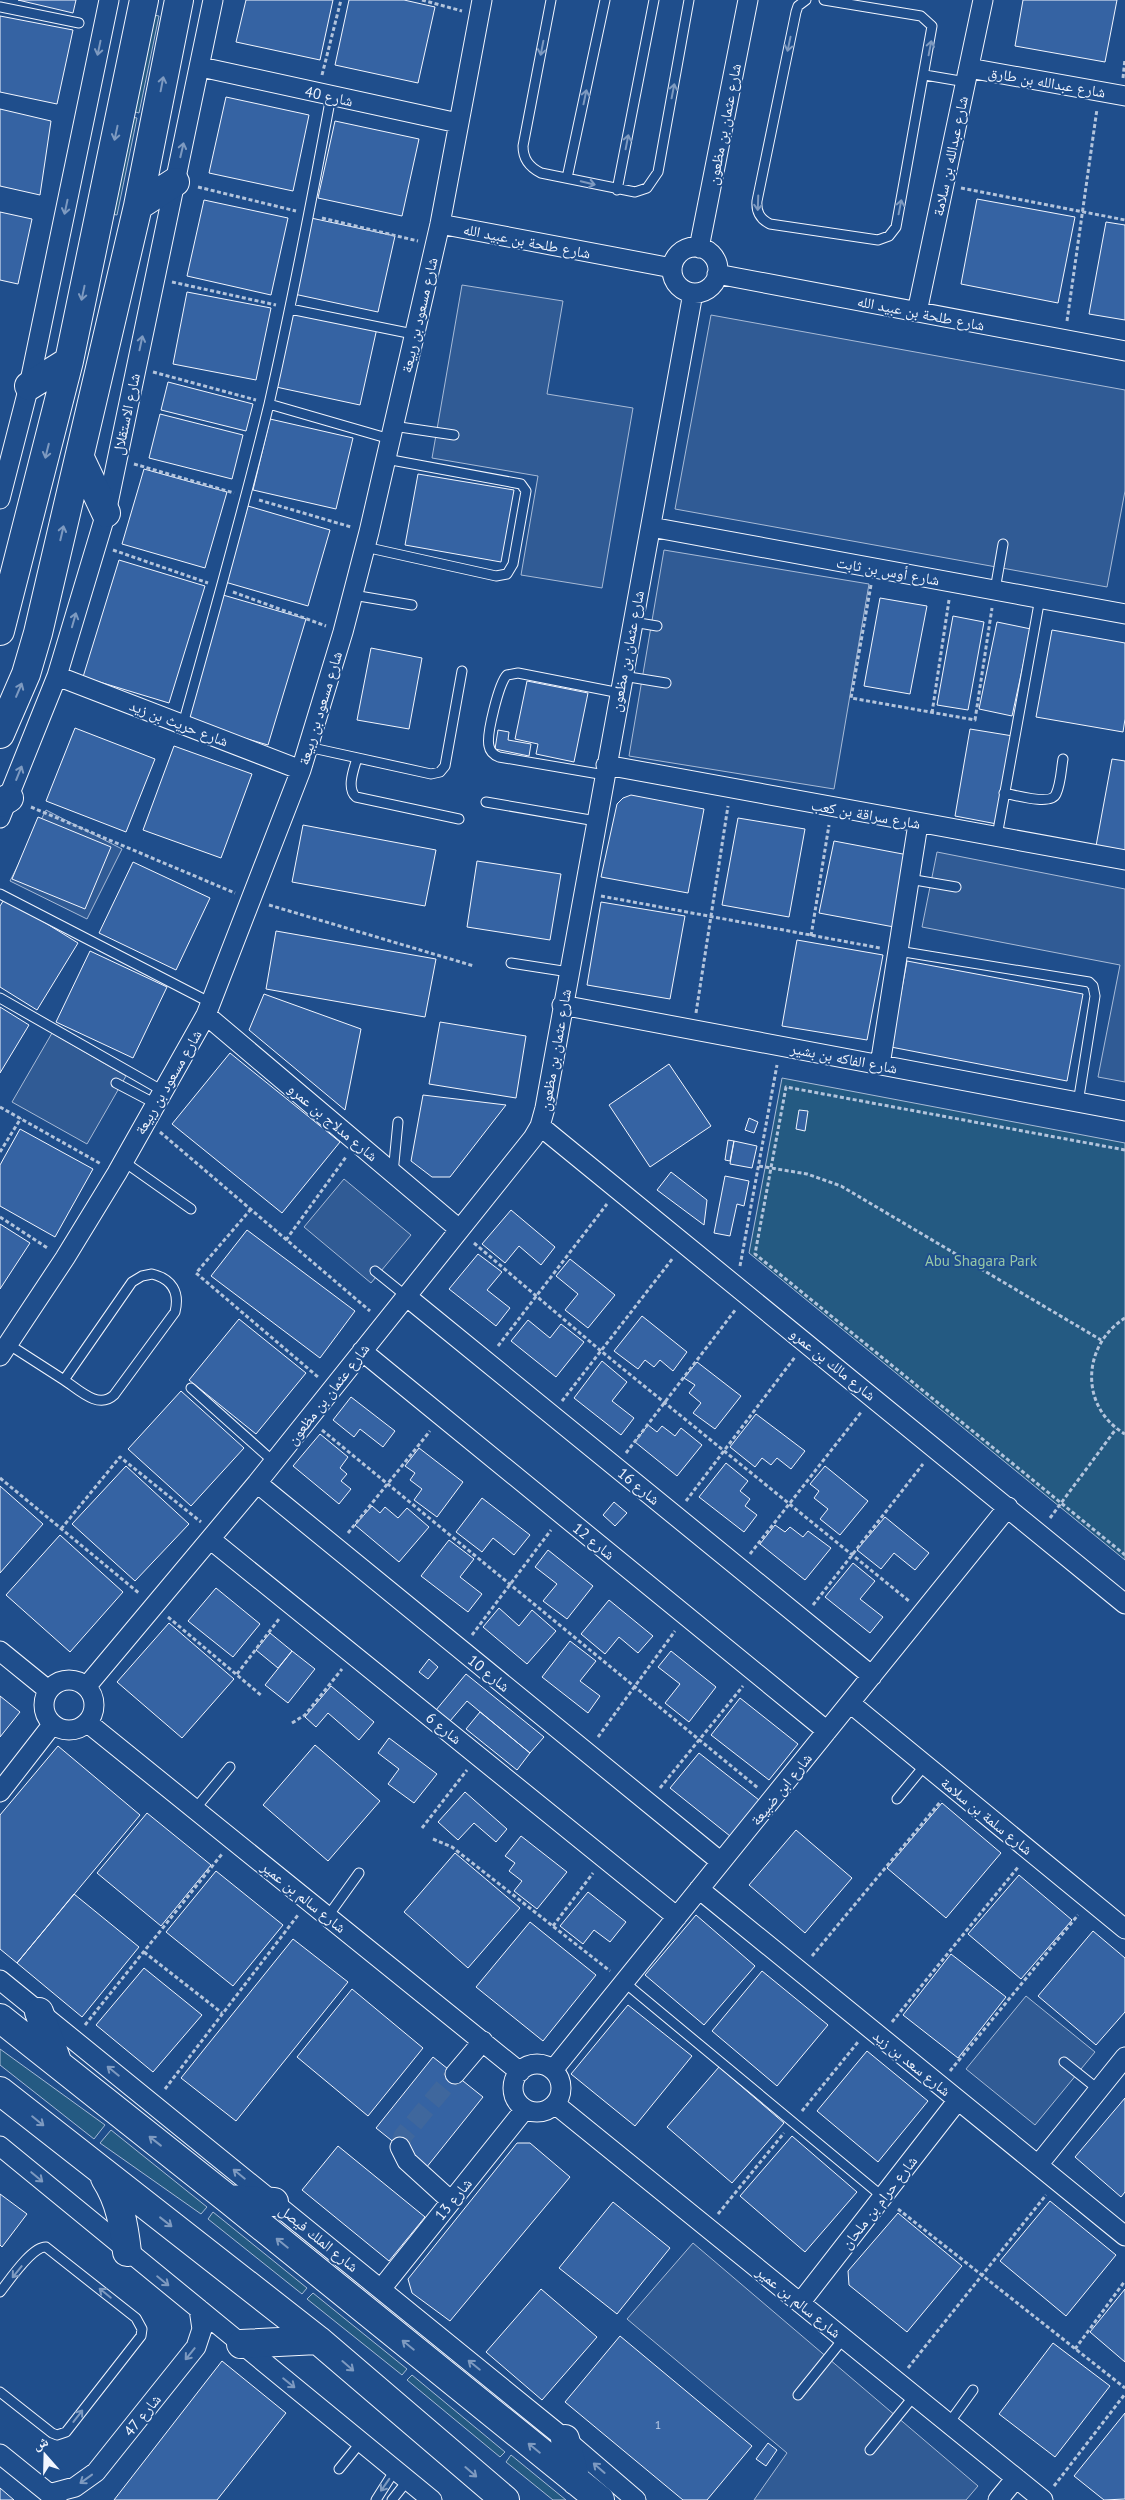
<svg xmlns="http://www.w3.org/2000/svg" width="1125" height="2500" viewBox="0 0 1125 2500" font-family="'PT Sans','Noto Naskh Arabic',sans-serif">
	<rect width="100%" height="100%" fill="#1f4e8c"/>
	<path fill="#245a82" stroke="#a8bbd7" d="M148 14 159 16 139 113 128 110Z
		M127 116 137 118 117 215 106 213Z
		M782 1078 1125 1143V1560L749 1253Z
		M0 2049 105 2125 94 2139 0 2065Z
		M111 2130 207 2207 201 2214 100 2143Z
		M213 2212 307 2288 302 2294 208 2219Z
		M313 2293 407 2369 402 2375 307 2299Z
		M412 2375 505 2452 500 2457 407 2380Z
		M511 2455 566 2500H553L506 2462Z"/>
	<path fill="#305b95" stroke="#a8bbd7" d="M462 285 563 301 547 394 633 408 602 588 521 575 538 476 432 458Z
		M711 315 1125 390V491L1107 587 675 509Z
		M664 550 869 584 834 789 629 756Z
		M46 810 122 849 87 919 10 881Z
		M937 852 1125 889V1082L1098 1077 1120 965 922 927Z
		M52 1033 126 1076 87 1144 12 1102Z
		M344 1179 411 1235 371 1283 304 1227Z
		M1026 1996 1095 2052 1035 2125 966 2069Z
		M693 2243 978 2486 966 2500H754L787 2453 627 2319Z"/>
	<path fill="#3563a3" stroke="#f2f6ff" d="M18 0H76L73 13Z
		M246 0H333L320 60 236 42Z
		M349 0H404L435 7 418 83 335 65Z
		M1023 0H1117L1105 62 1015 46Z
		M0 16 73 30 57 104 0 92Z
		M226 97 309 115 293 191 209 173Z
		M0 109 51 121 40 195 0 186Z
		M335 121 419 139 402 216 318 198Z
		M977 199 1075 217 1058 303 961 284Z
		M204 200 288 218 271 295 187 276Z
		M0 212 32 219 18 284 0 280Z
		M311 218 395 236 378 312 294 294Z
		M1106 222 1125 225V320L1089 314Z
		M187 292 271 308 256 380 173 364Z
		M293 311 377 328 360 405 276 387Z
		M168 382 253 404 246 431 161 410Z
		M160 414 243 435 232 479 149 458Z
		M270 419 353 438 336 509 253 490Z
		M144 469 227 492 205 568 122 544Z
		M418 474 514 490 501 562 405 545Z
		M248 506 330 530 308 606 225 582Z
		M119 560 205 586 169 703 83 677Z
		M223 595 306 619 268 745 186 721Z
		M880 598 927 606 910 694 864 686Z
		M953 616 984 622 968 710 937 705Z
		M997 622 1031 629 1012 716 979 709Z
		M1052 630 1125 643V719L1123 732 1036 717Z
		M371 648 422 658 409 729 357 720Z
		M527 681 588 693 574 762 536 754 538 744 515 739Z
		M75 728 155 759 126 832 46 801Z
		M970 729 1013 736 997 824 955 816Z
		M498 730 509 732 508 740 531 744 529 756 495 749Z
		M174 746 252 774 221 858 143 830Z
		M1112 759 1125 761V851L1096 846Z
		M631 795 704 809 688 893 601 877 617 804 623 798Z
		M38 817 111 847 85 909 12 879Z
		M738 818 805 829 789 917 722 905Z
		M303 825 436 850 425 906 292 882Z
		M834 841 908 855 894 927 819 913Z
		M477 861 561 874 550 940 467 927Z
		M133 862 210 898 176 970 99 933Z
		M5 898 78 943 37 1010 0 987V906Z
		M601 902 685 916 670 999 587 985Z
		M276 931 436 959 425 1017 266 989Z
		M797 940 883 955 867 1040 782 1026Z
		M90 951 167 987 133 1058 56 1022Z
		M907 961 1083 994 1067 1081 891 1047Z
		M264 994 361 1029 345 1110 249 1030Z
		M0 1007 29 1025 0 1073Z
		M440 1022 526 1036 516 1098 429 1084Z
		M230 1053 340 1142 282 1213 172 1124Z
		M669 1064 711 1126 650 1167 609 1105Z
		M423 1095 506 1105 450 1177H432L411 1161Z
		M799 1110 808 1111 805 1131 796 1129Z
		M749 1118 758 1122 754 1133 745 1130Z
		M20 1129 93 1169 55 1237 0 1206V1165Z
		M728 1140 734 1141 730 1161 725 1160Z
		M734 1141 757 1146 752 1168 730 1164Z
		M671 1172 707 1200 704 1225 657 1190Z
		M725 1176 749 1181 744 1206 737 1204 730 1236 714 1233Z
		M511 1210 555 1247 541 1265 519 1246 505 1263 482 1244Z
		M0 1224 30 1243 0 1289Z
		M247 1230 355 1311 320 1358 211 1276Z
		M478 1254 502 1272 487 1290 510 1308 496 1326 449 1289Z
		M570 1259 615 1295 588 1328 565 1310 578 1294 556 1276Z
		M642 1316 687 1352 673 1371 660 1360 654 1367 645 1360 638 1369 614 1351Z
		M239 1319 306 1373 256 1434 189 1380Z
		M528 1320 550 1338 561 1324 584 1342 556 1377 511 1341Z
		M602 1361 627 1382 612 1401 634 1418 621 1435 574 1398Z
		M697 1362 741 1396 715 1429 693 1413 701 1403 689 1393 695 1385 684 1378Z
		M181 1391 244 1448 191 1506 128 1449Z
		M351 1397 395 1431 383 1447 360 1429 354 1437 333 1420Z
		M756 1414 805 1451 791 1469 777 1458 771 1465 762 1458 755 1467 730 1447Z
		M648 1425 657 1432 662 1426 675 1436 681 1428 702 1445 677 1476 635 1442Z
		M320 1434 348 1457 340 1468 347 1474 341 1481 351 1489 339 1504 293 1466Z
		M419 1448 463 1482 437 1517 414 1500 422 1489 410 1480 415 1473 405 1466Z
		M726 1463 748 1481 740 1491 750 1499 745 1506 757 1515 744 1532 699 1497Z
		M126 1466 189 1524 135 1581 72 1524Z
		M825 1466 868 1501 840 1535 820 1519 828 1509 814 1498 819 1491 810 1484Z
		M0 1486 43 1524 0 1573Z
		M482 1498 530 1535 514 1555 493 1538 482 1552 456 1532Z
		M614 1502 627 1513 615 1526 603 1515Z
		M372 1506 380 1513 385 1507 398 1518 407 1508 429 1527 399 1562 355 1525Z
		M885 1517 929 1553 915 1570 894 1553 881 1569 857 1550Z
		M775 1525 785 1532 790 1527 803 1537 808 1531 831 1548 805 1580 760 1544Z
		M60 1535 123 1592 70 1652 6 1595Z
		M449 1540 474 1559 460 1577 482 1594 468 1612 421 1576Z
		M548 1550 593 1586 567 1619 543 1601 557 1584 535 1567Z
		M853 1563 875 1581 860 1599 883 1617 870 1633 825 1597Z
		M216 1588 260 1624 233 1657 188 1621Z
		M609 1600 653 1636 638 1653 619 1637 605 1654 581 1634Z
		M499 1608 519 1626 532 1610 556 1631 527 1664 483 1627Z
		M169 1623 234 1679 182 1738 117 1682Z
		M270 1633 292 1651 278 1668 256 1650Z
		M570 1641 596 1661 580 1681 600 1696 588 1713 542 1677Z
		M292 1651 315 1669 288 1703 265 1685Z
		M671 1651 716 1687 689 1722 665 1703 680 1684 658 1667Z
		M429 1659 438 1667 428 1679 419 1672Z
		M466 1674 544 1737 530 1753 467 1701 450 1721 436 1710Z
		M331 1686 374 1722 359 1740 328 1713 316 1727 305 1717Z
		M0 1696 20 1712 0 1737Z
		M740 1698 798 1744 769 1780 711 1735Z
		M480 1712 530 1753 517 1770 466 1729Z
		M389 1738 437 1774 414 1803 388 1784 399 1769 378 1753Z
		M315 1745 380 1801 328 1861 263 1805Z
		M58 1746 140 1815 17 1963 0 1949V1815Z
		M699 1753 759 1800 730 1836 670 1788Z
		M465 1792 507 1829 496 1842 474 1823 458 1840 438 1822Z
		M942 1803 1001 1853 946 1918 887 1868Z
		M147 1813 211 1865 161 1926 97 1873Z
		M796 1830 852 1878 805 1933 749 1885Z
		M521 1836 567 1872 537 1909 514 1891 522 1881 509 1871 515 1863 505 1856Z
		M455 1853 520 1908 468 1968 404 1912Z
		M216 1871 283 1925 233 1986 166 1932Z
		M1019 1875 1072 1920 1021 1979 968 1934Z
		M588 1892 626 1922 610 1942 594 1930 583 1944 560 1926Z
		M74 1894 139 1947 82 2017 17 1963Z
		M696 1915 755 1966 704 2025 645 1975Z
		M530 1922 596 1975 543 2041 476 1987Z
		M1093 1931 1125 1958V2012L1096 2045 1038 1996Z
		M293 1939 348 1982 236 2121 181 2078Z
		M951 1954 1006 1997 958 2058 903 2015Z
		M144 1968 202 2015 153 2072 96 2025Z
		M762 1971 828 2025 777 2086 712 2031Z
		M352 1989 423 2048 368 2116 297 2057Z
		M628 2005 692 2056 635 2126 571 2074Z
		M867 2051 928 2101 878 2162 817 2111Z
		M433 2057 483 2097 426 2168 376 2128Z
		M719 2067 784 2123 732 2183 667 2127Z
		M1125 2098V2192L1121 2197 1075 2157Z
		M792 2136 857 2192 805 2252 740 2196Z
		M517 2143H530L570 2177 450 2321 412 2293 408 2279Z
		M338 2146 425 2217 389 2261 302 2190Z
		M0 2194 27 2214 2 2247 0 2245Z
		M1050 2201 1116 2255 1066 2316 1000 2261Z
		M613 2202 670 2248 617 2314 559 2268Z
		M898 2213 962 2266 907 2332 849 2285 848 2271Z
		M541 2289 597 2337 542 2400 486 2352Z
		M1125 2289V2362L1090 2332Z
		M620 2336 752 2446 707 2500H683L565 2402Z
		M1053 2343 1110 2386 1055 2457 999 2414Z
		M222 2361 286 2413 217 2500H114Z
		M1125 2413V2499L1104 2500 1074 2476Z
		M768 2443 777 2450 766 2466 756 2459Z
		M0 2488 14 2500H0Z"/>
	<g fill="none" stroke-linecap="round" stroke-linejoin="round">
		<path stroke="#3f679d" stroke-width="19" stroke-dasharray="19 9" stroke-linecap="butt" d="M400 2147 403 2136 455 2074"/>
		<defs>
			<path id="service" d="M551 0 523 146C523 159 529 167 541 173L635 192 647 188 658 172 689 0
				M806 0 798 6 796 12 757 201C756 212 760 219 770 224L878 240 889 236 896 227 932 26 921 16 824 0
				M0 7 79 23
				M925 75 966 82
				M567 178 605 0
				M617 190 654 0
				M290 309 413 334
				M269 404 390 439
				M393 426 454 435
				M365 547 496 576 507 574 513 564 526 491 521 484 386 459
				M995 590 1003 544
				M353 595 412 605
				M633 622 657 626
				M623 676 666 683
				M183 724C213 618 243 511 269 404 292 302 312 199 331 96
				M308 747 431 774 440 772 445 766 462 671
				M357 758C354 769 346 788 356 797L459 819
				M605 775 499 757C494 755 490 752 489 746 486 735 499 683 507 675L518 673 620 693
				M1004 793C1015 795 1051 806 1056 794 1061 783 1061 770 1063 759
				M486 802 596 821
				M997 836 1040 598
				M909 879 956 887
				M0 894 211 1003
				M898 951 1089 982 1093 986 1095 996 1078 1103
				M511 963 569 972
				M0 998 163 1091
				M116 1083 156 1104
				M123 1161 191 1209
				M393 1173 398 1122
				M375 1271 406 1296
				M152 1274C172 1279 180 1292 175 1312L114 1395C98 1410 78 1389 64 1380L132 1282 142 1276Z
				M8 1344 64 1380
				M191 1388 274 1462
				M897 1799 925 1765
				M195 1809 230 1767
				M328 1916 359 1873
				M624 1982 883 2197
				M1064 2062 1099 2090
				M0 2292C9 2281 32 2246 46 2247L136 2318 142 2329 141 2336 66 2432 57 2435 52 2433 0 2392
				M798 2395 844 2338
				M949 2423 973 2390
				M870 2450 914 2396
				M339 2469 361 2442
				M376 2500 395 2470
				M392 2500 408 2480"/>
			<path id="minor" d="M201 67 458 123
				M969 68 1125 96
				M440 224 672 268
				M672 270a23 23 0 1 1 46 0a23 23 0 1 1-46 0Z
				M699 248 748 0
				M717 274 1125 351
				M917 312 983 0
				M0 499 29 386 109 0
				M651 527 1125 614
				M57 676 301 770
				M606 765 1125 860
				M0 818 57 676 106 513 213 0
				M562 1005 1125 1111
				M206 1015 459 1229
				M880 1065 918 824
				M540 1126 1125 1604
				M406 1296 872 1676
				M362 1351 827 1731
				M0 1356 65 1258 117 1173 206 1015 301 770 343 632 369 532 440 224 482 0
				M257 1483 721 1862
				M210 1539 677 1917
				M0 1651 48 1690
				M44 1705a25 25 0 1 1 50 0a25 25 0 1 1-50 0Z
				M86 1687 257 1483 533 1138 540 1126 545 1108 693 293
				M850 1703 1125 1929
				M88 1723 520 2072
				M0 1792 52 1725
				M699 1889 1125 2236
				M0 1980 565 2439 636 2500
				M513 2088a24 24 0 1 1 48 0a24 24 0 1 1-48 0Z
				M553 2070 1008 1507
				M455 2074 483 2041
				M555 2104 1043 2500
				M0 2146 432 2500
				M400 2147 407 2161 451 2201
				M1038 2165 1125 2057
				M381 2289 525 2109
				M800 2303 958 2100
				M0 2454 57 2500
				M49 2494 75 2487 96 2472 196 2347 202 2329 199 2309
				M998 2500 1016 2478"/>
			<path id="primary" d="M138 206 175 182
				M29 386 69 361
				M80 458 106 513
				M0 631 69 361 144 0
				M0 734 26 674 38 633 138 206 179 0
				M0 803 9 798
				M39 2012 58 2064
				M0 2018 228 2199 600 2500
				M0 2091 318 2340 505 2500
				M105 2178C120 2201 124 2226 127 2252
				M228 2199 274 2202
				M241 2344 318 2340
				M565 2439 576 2481"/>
		</defs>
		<use href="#service" stroke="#f2f6ff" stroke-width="11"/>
		<use href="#minor" stroke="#f2f6ff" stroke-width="21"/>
		<use href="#primary" stroke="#f2f6ff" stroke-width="30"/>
		<path stroke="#b3c4dc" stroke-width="3" stroke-dasharray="4 2.5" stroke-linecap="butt" d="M422 0 462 11
			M322 75 341 0
			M1123 78 1125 59
			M198 187 296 211
			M961 188 1125 220
			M322 218 418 241
			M172 282 276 305
			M1067 321 1097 109
			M153 372 256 400
			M134 464 234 493
			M259 500 351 527
			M113 550 208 583
			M871 585 851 698 975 720 992 608
			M233 592 326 626
			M932 713 949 600
			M31 807 235 893
			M601 896 880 948
			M269 905 474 966
			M811 936 829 825
			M696 1013 728 806
			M0 1107 101 1164
			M160 1132 370 1311
			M1125 1150 786 1087 755 1254 1125 1555
			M0 1152 21 1118
			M759 1166 807 1174 841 1186 1101 1340
			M251 1209 196 1273 318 1377
			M0 1217 49 1249
			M286 1240 346 1157
			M474 1243 601 1351 909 1601
			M740 1266 777 1065
			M1125 1318C1082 1345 1079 1407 1125 1434
			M498 1346 607 1204
			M562 1401 673 1258
			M322 1430 758 1788
			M626 1453 736 1309
			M0 1478 140 1594
			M686 1501 795 1357
			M1050 1518 1116 1429
			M61 1529 120 1457 201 1522
			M348 1533 430 1431
			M750 1554 862 1411
			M813 1605 923 1464
			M168 1617 262 1696
			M472 1635 551 1530
			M237 1674 279 1619
			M292 1723 305 1715 342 1669
			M598 1737 675 1631
			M660 1788 743 1686
			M422 1828 467 1770
			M433 1839 452 1847 610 1971
			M553 1926 593 1873
			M144 1952 222 2013
			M812 1956 941 1801
			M892 2022 1019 1866
			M85 2025 222 1854
			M950 2071 1078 1915
			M165 2089 298 1915
			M802 2111 858 2042
			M898 2209 1125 2388
			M718 2214 784 2133
			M1075 2349 1125 2281
			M908 2368 1046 2195
			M1054 2486 1125 2394"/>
		<use href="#service" stroke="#1f4e8c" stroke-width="9"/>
		<use href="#minor" stroke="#1f4e8c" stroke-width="19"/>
		<use href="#primary" stroke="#1f4e8c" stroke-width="28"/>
	</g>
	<defs><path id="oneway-shaft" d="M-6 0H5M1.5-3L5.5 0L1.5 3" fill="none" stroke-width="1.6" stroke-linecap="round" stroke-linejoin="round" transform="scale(1.25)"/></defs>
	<g stroke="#7e9ac0">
		<use href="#oneway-shaft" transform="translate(789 44) rotate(102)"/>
		<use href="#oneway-shaft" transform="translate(99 48) rotate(102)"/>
		<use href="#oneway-shaft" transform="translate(542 48) rotate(101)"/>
		<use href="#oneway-shaft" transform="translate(930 48) rotate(-79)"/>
		<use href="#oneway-shaft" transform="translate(162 84) rotate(-79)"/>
		<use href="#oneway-shaft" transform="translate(673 91) rotate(-79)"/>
		<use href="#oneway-shaft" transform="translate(585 97) rotate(-78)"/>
		<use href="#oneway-shaft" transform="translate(116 133) rotate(102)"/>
		<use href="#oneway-shaft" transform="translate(627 142) rotate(-79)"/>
		<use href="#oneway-shaft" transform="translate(182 150) rotate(-77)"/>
		<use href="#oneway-shaft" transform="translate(588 183) rotate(13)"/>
		<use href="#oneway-shaft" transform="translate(758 203) rotate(92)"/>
		<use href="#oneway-shaft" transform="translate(66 207) rotate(102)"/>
		<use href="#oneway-shaft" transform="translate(900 207) rotate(-79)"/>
		<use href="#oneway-shaft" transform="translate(83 293) rotate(102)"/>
		<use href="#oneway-shaft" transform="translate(141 343) rotate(-78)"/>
		<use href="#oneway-shaft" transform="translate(47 451) rotate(104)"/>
		<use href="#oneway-shaft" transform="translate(62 533) rotate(-77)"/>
		<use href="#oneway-shaft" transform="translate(74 620) rotate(-74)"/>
		<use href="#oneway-shaft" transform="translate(19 690) rotate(-67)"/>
		<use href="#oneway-shaft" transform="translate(19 773) rotate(-68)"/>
		<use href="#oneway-shaft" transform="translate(113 2071) rotate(-141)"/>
		<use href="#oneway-shaft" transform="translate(38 2121) rotate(39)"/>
		<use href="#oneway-shaft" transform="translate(155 2141) rotate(-142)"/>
		<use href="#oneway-shaft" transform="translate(239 2174) rotate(-141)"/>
		<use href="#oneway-shaft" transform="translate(37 2177) rotate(40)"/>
		<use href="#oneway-shaft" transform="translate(166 2222) rotate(38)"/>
		<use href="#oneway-shaft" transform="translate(282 2243) rotate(-141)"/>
		<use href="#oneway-shaft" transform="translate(17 2272) rotate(129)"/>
		<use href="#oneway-shaft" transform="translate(163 2281) rotate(39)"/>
		<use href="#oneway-shaft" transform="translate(105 2293) rotate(-141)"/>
		<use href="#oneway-shaft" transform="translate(408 2345) rotate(-141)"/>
		<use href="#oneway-shaft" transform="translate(190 2354) rotate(129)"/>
		<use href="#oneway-shaft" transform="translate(474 2365) rotate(-141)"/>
		<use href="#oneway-shaft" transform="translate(348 2366) rotate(41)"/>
		<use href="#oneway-shaft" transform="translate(289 2383) rotate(39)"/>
		<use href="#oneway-shaft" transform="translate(78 2416) rotate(-52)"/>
		<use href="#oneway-shaft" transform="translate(534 2448) rotate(-141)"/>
		<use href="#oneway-shaft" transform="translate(599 2468) rotate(-139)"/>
		<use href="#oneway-shaft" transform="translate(471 2472) rotate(41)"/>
		<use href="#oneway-shaft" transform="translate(86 2479) rotate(144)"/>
		<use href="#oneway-shaft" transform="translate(385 2485) rotate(125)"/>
	</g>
	<g text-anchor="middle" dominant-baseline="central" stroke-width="4" stroke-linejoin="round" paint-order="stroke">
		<g font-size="12" fill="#c3d1e8">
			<text x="658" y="2424">1</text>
		</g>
		<g font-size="15" fill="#f2f6ff" stroke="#1f4e8c">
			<text transform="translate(1047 82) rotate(10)">شارع عبدالله بن طارق</text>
			<text transform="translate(329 96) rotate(12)">شارع 40</text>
			<text transform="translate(724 124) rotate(-79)">شارع عثمان بن مظعون</text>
			<text transform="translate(950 156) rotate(-78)">شارع عبدالله بن سلامة</text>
			<text transform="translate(527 241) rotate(11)">شارع طلحة بن عبيد الله</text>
			<text transform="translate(921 313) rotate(11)">شارع طلحة بن عبيد الله</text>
			<text transform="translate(419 315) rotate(-77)">شارع مسعود بن ربيعة</text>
			<text transform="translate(126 414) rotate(-78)">شارع الاستقلال</text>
			<text transform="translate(888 571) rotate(10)">شارع أوس بن ثابت</text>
			<text transform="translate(627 651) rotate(-79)">شارع عثمان بن مظعون</text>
			<text transform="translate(320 708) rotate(-73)">شارع مسعود بن ربيعة</text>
			<text transform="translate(179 723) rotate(21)">شارع حريث بن زيد</text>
			<text transform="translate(866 814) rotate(10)">شارع سراقة بن كعب</text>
			<text transform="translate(555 1050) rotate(-80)">شارع عثمان بن مظعون</text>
			<text transform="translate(844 1058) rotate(11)">شارع الفاكه بن بشير</text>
			<text transform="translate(168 1082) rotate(-60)">شارع مسعود بن ربيعة</text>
			<text transform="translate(333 1122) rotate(40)">شارع مدلاج بن عمرو</text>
			<text transform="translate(833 1364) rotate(39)">شارع مالك بن عمرو</text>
			<text transform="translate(328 1394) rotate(-52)">شارع عثمان بن مظعون</text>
			<text transform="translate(639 1486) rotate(39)">شارع 16</text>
			<text transform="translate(594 1541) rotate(39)">شارع 12</text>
			<text transform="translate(489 1673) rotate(39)">شارع 10</text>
			<text transform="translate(444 1728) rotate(39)">شارع 6</text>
			<text transform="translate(781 1789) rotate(-51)">شارع ابن ضبيعة</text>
			<text transform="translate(987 1816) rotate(39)">شارع سلمة بن سلامة</text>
			<text transform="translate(304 1897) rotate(39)">شارع سالم بن عمير</text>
			<text transform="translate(912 2063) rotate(39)">شارع سعد بن زيد</text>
			<text transform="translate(453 2199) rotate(-51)">شارع 13</text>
			<text transform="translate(879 2202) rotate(-52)">شارع حرام بن ملحان</text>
			<text transform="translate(319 2238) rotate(39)">شارع الملك فيصل</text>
			<text transform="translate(799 2302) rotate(39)">شارع سالم بن عمير</text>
			<text transform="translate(142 2415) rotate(-51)">شارع 47</text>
		</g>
		<g font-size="15" fill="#97c8a6" stroke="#1f4e8c">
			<text x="981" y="1260">Abu Shagara Park</text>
		</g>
	</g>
	<g transform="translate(45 2455) rotate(340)" stroke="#1f4e8c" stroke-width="4" paint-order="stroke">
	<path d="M0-4L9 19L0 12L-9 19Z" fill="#f2f6ff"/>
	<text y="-8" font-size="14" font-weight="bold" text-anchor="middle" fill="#f2f6ff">ش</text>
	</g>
</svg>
